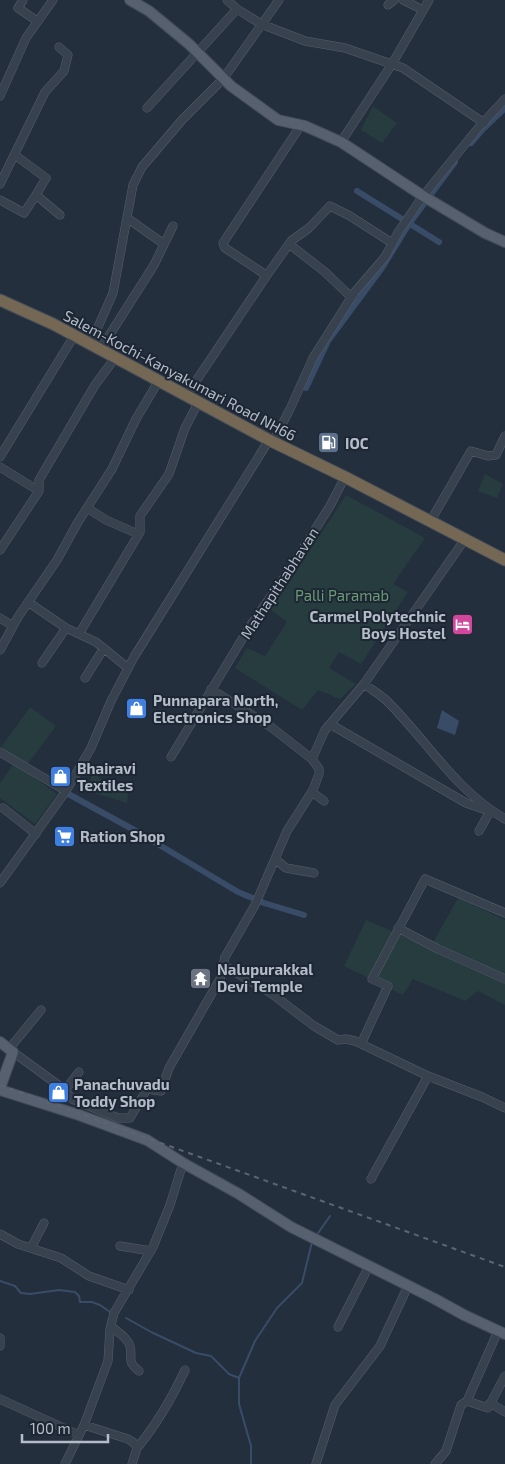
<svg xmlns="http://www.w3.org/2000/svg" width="505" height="1464" viewBox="0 0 505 1464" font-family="'Exo 2',sans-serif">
	<rect width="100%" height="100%" fill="#242f3e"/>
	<path fill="#263c3f" d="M373 106 397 123 382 143 361 130Z
		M485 474 503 484 497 498 478 491Z
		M346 495 425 538 393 584 408 592 361 664 339 652 329 668 356 684 340 699 318 690 302 710 235 668 247 648 265 656 287 622 271 610Z
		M30 707 56 726 26 766 1 747Z
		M14 763 57 794 35 824 0 798V783Z
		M95 773 102 781 128 794 127 803 94 793 89 787 91 777Z
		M458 898 505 920V1005L478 991 465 1001 413 979 403 995 344 966 366 920 430 948Z"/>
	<path fill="#394c67" d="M442 710 459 721 455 735 437 728Z"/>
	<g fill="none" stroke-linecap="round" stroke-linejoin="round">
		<path stroke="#394c67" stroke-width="2" d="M316 1236 330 1216
			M0 1281 15 1286 21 1293 30 1294 59 1290 75 1292 79 1296 80 1302H92L100 1305 110 1312
			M126 1318 151 1332 196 1353 211 1356 229 1374 239 1378
			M251 1464V1446L239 1404V1378L255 1341 277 1308 302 1283 312 1242"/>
		<path stroke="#394c67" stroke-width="6" d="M471 143 482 130 505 108
			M357 191 439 242
			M306 388 328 341 382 268 409 224 455 162
			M61 790 136 831 238 892 264 903 304 915"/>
		<defs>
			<path id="minor" d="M23 0 18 8 37 21
				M403 0 423 10
				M388 5 394 0
				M237 9 261 24 305 41 345 48 403 68 484 123
				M0 96 26 38 53 0
				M147 108 237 9 227 0
				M341 142 392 64 429 0
				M15 155 46 178 36 195
				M0 184 45 92 64 71 68 55 59 47
				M0 200 24 213 36 195 60 215
				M127 218 164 244
				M289 244 325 272 351 297
				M265 278 291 241 309 228 330 206 350 216 392 243
				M90 345 113 293 133 185 142 167 182 120 223 79 279 0
				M100 350 154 265 173 226
				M186 396 265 278 263 273 225 248 223 243 301 125
				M273 442 290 409 313 358 354 293 385 257 399 231 423 196 479 127 505 99
				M0 457 74 336
				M0 467 39 491 0 550
				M39 491V480L95 385 115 358
				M87 508 106 520 138 534
				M430 522 471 451 488 456 496 455 505 436
				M28 602 66 628 96 642 128 668
				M0 618 13 626
				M79 634 140 532V516L169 474 185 428 198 403
				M0 650 18 617 57 560 78 522 112 469 136 419 158 382
				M42 663 66 628
				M85 678 104 648
				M364 684C372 690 381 695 388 702 427 741 456 791 505 819
				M330 724 466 803 489 811
				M0 752 66 791
				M171 757 250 626 290 569 330 506 345 477
				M312 759 325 730 364 684 465 539
				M312 792 324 801
				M3 808 36 834
				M479 831 488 815 493 812
				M275 859 286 868 314 873
				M0 883 66 791 91 748 111 701 134 657 269 440
				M398 928 438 949 505 979
				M223 965 272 994 314 1026 338 1040 346 1039 355 1041 428 1076 482 1097 505 1108
				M361 1044 388 986 372 979 425 879 505 913
				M9 1049 41 1010
				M13 1052 65 1090 72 1099 118 1118H130L147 1089 161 1091 169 1068 220 979 225 957 255 905 287 831 313 790 319 774V769L312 759 271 727 211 689
				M65 1090 79 1072
				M371 1179 428 1076
				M0 1234 18 1244 61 1258 89 1276 129 1290
				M120 1246 151 1251
				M31 1248 44 1223
				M111 1326C117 1332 128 1338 130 1346 133 1358 126 1361 139 1371
				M338 1327 369 1266
				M0 1338V1346
				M0 1399 79 1435
				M467 1401 498 1331
				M490 1403 505 1412
				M84 1425 128 1439 134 1443 137 1448 132 1464
				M137 1448C157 1424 172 1398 185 1370
				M65 1464 84 1425 108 1361 110 1329 114 1313 153 1247 170 1205 183 1163
				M316 1464 335 1405 380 1346 408 1286
				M435 1464 446 1451 461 1405 467 1401 488 1408 505 1376"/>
			<path id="major" d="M130 0 149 11 189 44 231 86 278 120 305 126 341 142 423 196 485 233 505 242
				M0 1042 13 1052 0 1088
				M0 1090 79 1115 147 1140 183 1163 239 1194 291 1227 435 1299 464 1315 505 1334"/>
			<path id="highway" d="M0 300 53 324 269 440 345 477 505 560"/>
		</defs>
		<use href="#minor" stroke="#565f6c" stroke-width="9"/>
		<use href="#major" stroke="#414a57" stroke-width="12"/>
		<use href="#highway" stroke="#434c59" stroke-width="13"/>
		<use href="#minor" stroke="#38414e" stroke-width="8"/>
		<use href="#major" stroke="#56606e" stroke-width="10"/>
		<use href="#highway" stroke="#746855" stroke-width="11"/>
		<path stroke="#5a6575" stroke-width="2" stroke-dasharray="5 5" stroke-linecap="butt" d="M0 1085 505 1267"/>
	</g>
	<defs>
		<symbol id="fuel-square" viewBox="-11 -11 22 22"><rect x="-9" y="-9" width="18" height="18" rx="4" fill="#5c6f8a" stroke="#1d2633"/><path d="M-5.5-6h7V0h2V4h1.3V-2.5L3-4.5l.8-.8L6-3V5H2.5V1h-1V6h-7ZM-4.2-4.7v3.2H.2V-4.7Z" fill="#fff"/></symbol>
		<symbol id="hotel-square" viewBox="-11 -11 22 22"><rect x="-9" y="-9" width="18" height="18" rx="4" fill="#d1479c" stroke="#1d2633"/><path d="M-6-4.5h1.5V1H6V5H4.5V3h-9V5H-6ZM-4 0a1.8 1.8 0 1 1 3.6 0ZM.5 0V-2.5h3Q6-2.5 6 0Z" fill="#fff"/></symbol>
		<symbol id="shop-square" viewBox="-11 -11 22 22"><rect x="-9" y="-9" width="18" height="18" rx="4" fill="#3f7fe0" stroke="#1d2633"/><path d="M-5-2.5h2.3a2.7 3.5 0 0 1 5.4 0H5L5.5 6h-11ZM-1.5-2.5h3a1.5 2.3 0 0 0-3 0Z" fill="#fff"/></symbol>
		<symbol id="supermarket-square" viewBox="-11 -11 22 22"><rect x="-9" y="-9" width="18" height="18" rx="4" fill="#3f7fe0" stroke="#1d2633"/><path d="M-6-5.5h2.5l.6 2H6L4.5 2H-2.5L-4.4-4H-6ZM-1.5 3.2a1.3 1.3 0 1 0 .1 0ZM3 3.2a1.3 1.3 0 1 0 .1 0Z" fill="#fff"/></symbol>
		<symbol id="temple-square" viewBox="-11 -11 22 22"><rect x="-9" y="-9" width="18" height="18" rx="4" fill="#6b7280" stroke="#1d2633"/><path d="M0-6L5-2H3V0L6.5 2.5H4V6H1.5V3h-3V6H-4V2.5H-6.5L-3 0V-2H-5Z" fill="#fff"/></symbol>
	</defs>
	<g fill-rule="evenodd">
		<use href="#fuel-square" x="316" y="430" width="25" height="25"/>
		<use href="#hotel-square" x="450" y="612" width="25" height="25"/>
		<use href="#shop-square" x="124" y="696" width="25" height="25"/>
		<use href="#shop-square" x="48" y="764" width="25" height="25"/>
		<use href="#supermarket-square" x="52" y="824" width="25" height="25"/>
		<use href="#temple-square" x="188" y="966" width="25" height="25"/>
		<use href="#shop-square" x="46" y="1080" width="25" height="25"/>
	</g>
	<g text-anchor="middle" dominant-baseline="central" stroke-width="4" stroke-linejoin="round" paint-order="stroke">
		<g font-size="15" fill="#b4bcc9" stroke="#1d2633">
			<text transform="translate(180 375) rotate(28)">Salem-Kochi-Kanyakumari Road NH66</text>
			<text transform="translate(279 583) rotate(-57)">Mathapithabhavan</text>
		</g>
		<g font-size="15" font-weight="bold" fill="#b4bcc9" stroke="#1d2633" text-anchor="start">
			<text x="345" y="443">IOC</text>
			<text x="446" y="616" text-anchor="end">Carmel Polytechnic<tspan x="446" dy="17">Boys Hostel</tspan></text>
			<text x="153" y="700">Punnapara North,<tspan x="153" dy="17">Electronics Shop</tspan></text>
			<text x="77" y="768">Bhairavi<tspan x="77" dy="17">Textiles</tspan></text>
			<text x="80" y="836">Ration Shop</text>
			<text x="217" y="969">Nalupurakkal<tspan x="217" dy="17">Devi Temple</tspan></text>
			<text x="74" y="1084">Panachuvadu<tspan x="74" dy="17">Toddy Shop</tspan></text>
		</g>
		<g font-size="15" fill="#6b9a76" stroke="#1d2633">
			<text x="342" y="595">Palli Paramab</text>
		</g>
	</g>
	<path d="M22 1434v8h86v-8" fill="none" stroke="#b4bcc9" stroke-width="2.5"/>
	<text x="30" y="1434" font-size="15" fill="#b4bcc9" stroke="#1d2633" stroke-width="4" paint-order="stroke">100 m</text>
</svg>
